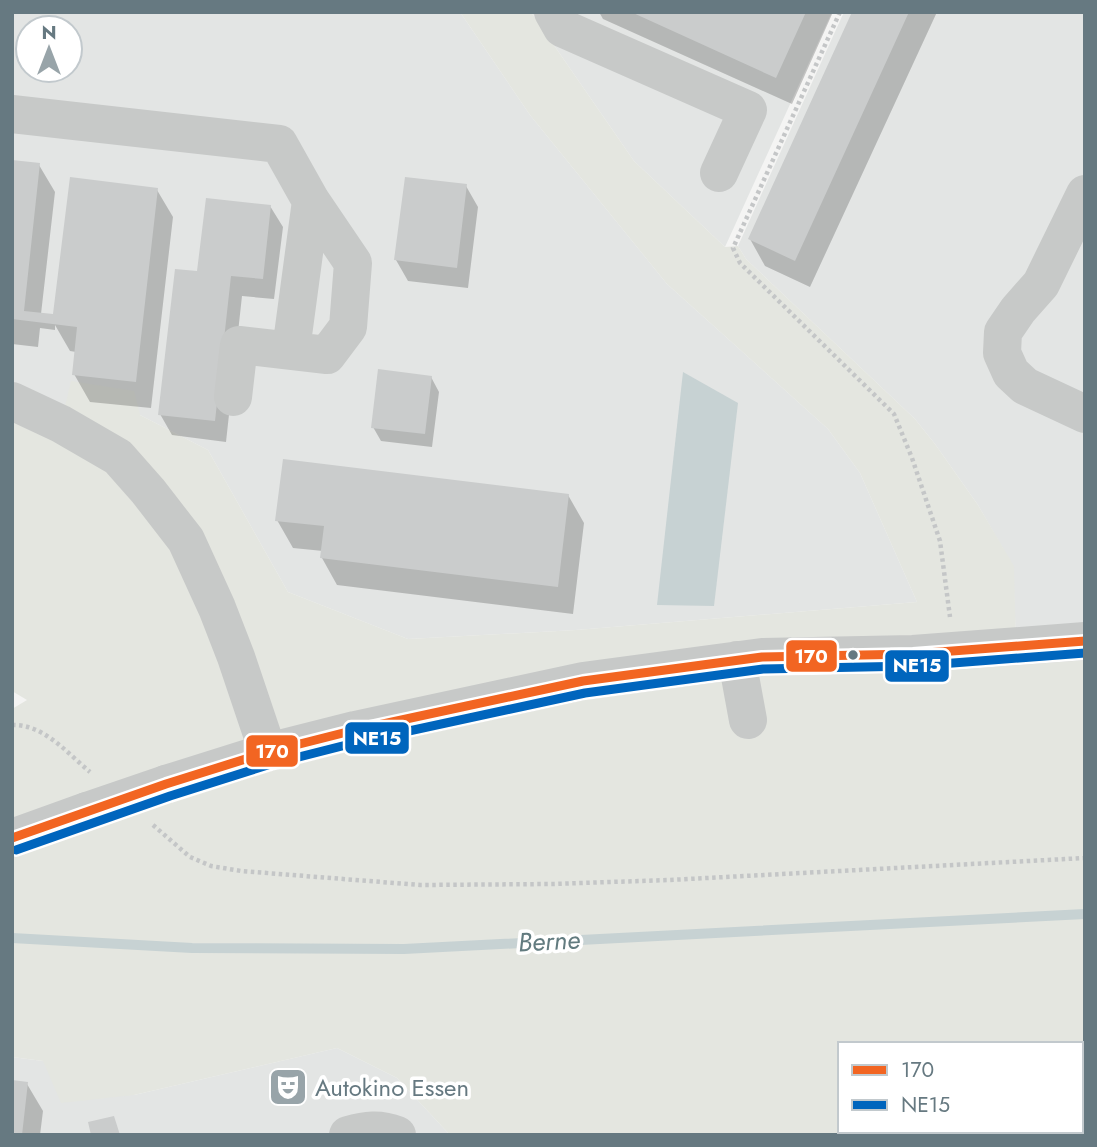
<svg xmlns="http://www.w3.org/2000/svg" width="1097" height="1147" viewBox="0 0 1097 1147" font-family="Jost,sans-serif">
	<rect width="100%" height="100%" fill="#f4f4f3"/>
	<path fill="#e3e5e4" fill-rule="evenodd" d="M12 12H460L530 115 667 284 828 429 860 473 917 602 576 630 408 639 288 592 208 450 140 415 62 419 12 396ZM28 28H70V70H28Z
		M531 12H832L725 247 634 161Z
		M844 12H1085V638L1016 643 1013 566 978 505 935 444 915 419 746 259 738 246Z
		M337 1048 397 1078 450 1135H12V1057L43 1061 134 1095Z"/>
	<path fill="#e4e6e0" fill-rule="evenodd" d="M460 12H531L634 161 725 247 738 246 746 259 915 419 935 444 978 505 1014 566 1016 643 849 652 271 747 222 607 62 419 71 381 134 391 140 415 208 450 288 592 408 639 576 630 917 602 860 473 828 429 667 284 530 115Z
		M12 412 114 466 181 545 260 748 12 823V709L27 700 12 691Z
		M1085 643V1135H450L397 1078 337 1048 134 1095 61 1103 43 1061 12 1057V842L583 684ZM840 1044H1081V1131H840Z"/>
	<path fill="#c7d2d3" d="M683 372 738 403 714 606 657 605Z"/>
	<path fill="#0003" d="M599 12H833L792 104 603 19Z
		M854 12H937L810 287 765 266 750 239Z
		M12 162 39 165 55 192 41 314 52 316 157 190 173 217 151 408 90 402 74 374 76 352 70 351 55 325V330L40 328 38 347 12 344Z
		M466 186 478 207 468 288 408 281 396 260Z
		M270 206 283 227 274 299 242 296 226 442 172 435 160 414 199 273Z
		M431 377 439 392 432 447 381 441 373 427Z
		M568 495 584 523 573 614 337 585 322 558 323 551 293 548 277 520Z
		M27 1084 43 1111 40 1135H12Z"/>
	<g fill="none" stroke-linecap="round" stroke-linejoin="round">
		<path stroke="#c7d2d3" stroke-width="10" d="M12 938 192 948 404 949 1085 914"/>
	</g>
	<path fill="#cacccc" d="M631 12H806L776 78Z
		M852 12H909L795 261 748 239Z
		M12 160 40 163 24 311 53 314 70 177 158 188 136 382 72 375 77 327 12 319Z
		M405 177 467 184 457 268 394 260Z
		M206 198 271 205 263 279 231 276 215 421 158 415 175 269 197 271Z
		M378 369 432 376 425 434 371 428Z
		M283 459 569 494 558 587 320 558 324 526 275 521Z
		M12 1080 28 1082 22 1135H12Z
		M114 1116 120 1135H91L88 1122Z"/>
	<g fill="none" stroke-linecap="round" stroke-linejoin="round">
		<path stroke="#c4c6c7" stroke-width="4.5" stroke-dasharray="3.5 3.5" stroke-linecap="butt" d="M840 12 733 248 740 263 894 414 912 458 940 541 950 617
			M12 725C44 724 67 753 90 772
			M153 825 190 857 211 866 241 871 420 885 552 884 669 880 1085 858"/>
		<path stroke="#c7c9c8" stroke-width="38" d="M553 12 562 28 748 110 719 173
			M12 114 279 144 311 201 353 263 348 327 327 355 239 345 233 397
			M1085 194 1041 284 1018 310 1003 332 1002 353 1011 373 1025 386 1085 414
			M291 350 311 201
			M12 401 61 424 118 457 148 491 186 540 217 608 236 657 268 752
			M737 660 748 720
			M166 784 268 752 355 730 583 681 762 657 913 654 1085 641
			M12 838 87 811
			M348 1135C366 1130 379 1128 397 1135"/>
		<path stroke="#c7c9c8" stroke-width="38" d="M87 811 166 784"/>
		<defs>
			<path id="bus-1" d="M12 838 166 784 268 752 355 730 583 681 762 657 913 654 1085 641"/>
			<path id="bus-2" d="M16 850 170 796 271 764 358 742 585 693 763 669 914 666 1085 653"/>
		</defs>
		<use href="#bus-1" stroke="#fff" stroke-width="14"/>
		<use href="#bus-2" stroke="#fff" stroke-width="14"/>
		<use href="#bus-1" stroke="#f26522" stroke-width="9"/>
		<use href="#bus-2" stroke="#0065bd" stroke-width="9"/>
	</g>
	<defs>
		<symbol id="theatre-square" viewBox="-11 -11 22 22"><rect x="-9" y="-9" width="18" height="18" rx="4" fill="#98a4a9" stroke="#fff"/><path d="M-5-5.5Q0-4 5-5.5V0Q5 5 0 6Q-5 5-5 0ZM-3.3-2.5H-1v1.5H-3.3ZM1-2.5H3.3v1.5H1ZM-2.8 1Q0 5.5 2.8 1Z" fill="#fff"/></symbol>
	</defs>
	<g fill-rule="evenodd">
		<use href="#theatre-square" x="266" y="1065" width="44" height="44"/>
	</g>
	<circle fill="#667981" stroke="#fff" stroke-width="2.5" cx="853" cy="655" r="6"/>
	<g text-anchor="middle" dominant-baseline="central" stroke-width="7" stroke-linejoin="round" paint-order="stroke">
		<g font-size="24" fill="#667981" stroke="#fff" text-anchor="start">
			<text x="315" y="1087">Autokino Essen</text>
		</g>
		<g font-size="26" font-style="italic" fill="#627b7f" stroke="#fff">
			<text transform="translate(549 941) rotate(-3)">Berne</text>
		</g>
	</g>
	<g stroke="#fff" stroke-width="2.5">
		<rect x="785" y="639" width="53" height="34" rx="7" fill="#f26522"/>
		<rect x="884" y="649" width="66" height="34" rx="7" fill="#0065bd"/>
		<rect x="344" y="721" width="66" height="34" rx="7" fill="#0065bd"/>
		<rect x="245" y="734" width="54" height="34" rx="7" fill="#f26522"/>
	</g>
	<g font-size="19" text-anchor="middle" font-weight="bold" fill="#fff">
		<text x="811" y="663">170</text>
		<text x="917" y="672">NE15</text>
		<text x="377" y="745">NE15</text>
		<text x="272" y="758">170</text>
	</g>
	<rect width="1097" height="1147" fill="none" stroke="#667981" stroke-width="28"/>
	<rect x="838" y="1042" width="245" height="91" fill="#ffffff" stroke="#c2c9cd" stroke-width="2"/>
	<rect x="852" y="1065" width="35" height="10" fill="#f26522" stroke="#c2c9cd" stroke-width="2"/>
	<text x="901" y="1077" font-size="21" fill="#667981">170</text>
	<rect x="852" y="1100" width="35" height="10" fill="#0065bd" stroke="#c2c9cd" stroke-width="2"/>
	<text x="901" y="1112" font-size="21" fill="#667981">NE15</text>
	<g transform="translate(49 49)"><circle r="33" fill="#ffffff" stroke="#c2c9cd" stroke-width="2"/>
	<path d="M0-5L12 26L0 18L-12 26Z" fill="#98a4a9"/>
	<text y="-10" font-size="19" font-weight="bold" text-anchor="middle" fill="#667981">N</text>
	</g>
</svg>
